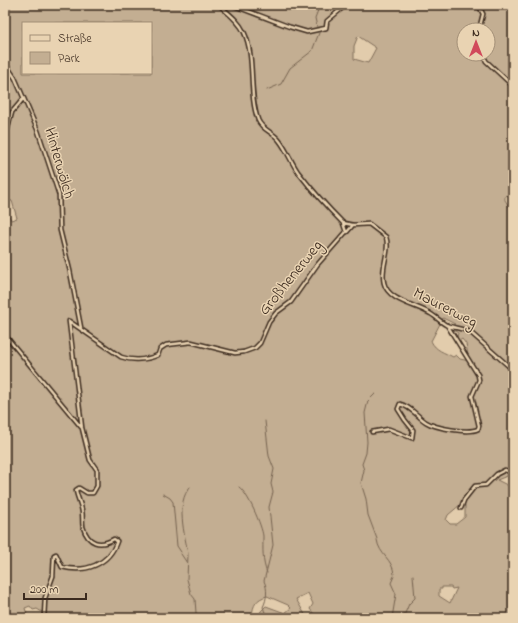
<svg xmlns="http://www.w3.org/2000/svg" width="518" height="623" viewBox="0 0 518 623" font-family="'Indie Flower',sans-serif">
	<rect width="100%" height="100%" fill="#e2ccac"/>
	<filter id="ink" filterUnits="userSpaceOnUse"><feTurbulence type="fractalNoise" baseFrequency=".025" numOctaves="2"/><feDisplacementMap in="SourceGraphic" scale="8" xChannelSelector="R" yChannelSelector="G"/><feConvolveMatrix kernelMatrix="1 2 1 2 8 2 1 2 1" color-interpolation-filters="sRGB"/></filter>
	<g filter="url(#ink)">
		<path fill="#c3ae92" stroke="#7f6c58" fill-rule="evenodd" d="M5 5H513V194L505 196V200L513 213V478L507 476 497 480 513 488V618H317L310 609 313 604 308 593 296 599 307 618H41L42 612 37 609 33 610 30 606 25 608 28 618 35 615 37 618H5V207L11 220 17 218 12 201 6 200 5 197ZM23 23H151V73H23ZM464 30H488V54H464ZM358 36 376 48 368 63 354 59V46ZM443 318 455 324 449 327 458 333 457 337 459 341 462 339 466 344 469 361 460 359 456 355 453 357C444 352 436 351 431 341ZM461 504 465 505V517L456 524H450L446 520 448 515ZM442 587H451L452 589 457 588 450 603 439 596V589H442ZM267 596 288 605 291 608 285 613 266 606 261 611 258 618 252 616C253 605 256 599 267 596Z"/>
		<g fill="none" stroke-linecap="round" stroke-linejoin="round">
			<path stroke="#75624f" stroke-width="1" d="M317 27 315 18 320 5
				M267 90 281 84 290 68 312 51 319 33
				M5 268 8 266
				M375 394 368 401 365 413 367 442 366 453 362 464 364 470 361 483 366 499 368 515 377 539
				M265 421 269 456 274 469 271 484 273 492 269 507 273 545 264 581C268 589 267 599 263 607L267 618
				M239 487C248 493 262 526 263 536 263 549 262 561 267 573
				M163 494 170 498 173 502 177 546 181 552
				M509 519V554L513 566
				M377 540C379 555 393 559 394 574
				M181 554 187 563
				M188 554C185 535 175 503 190 487
				M188 555 187 579 191 594 195 599 196 613 199 618
				M392 618 396 594 391 583 394 576
				M403 618 409 604 415 598 413 575"/>
			<defs>
				<path id="minor" d="M232 5 290 27 307 32 326 28 327 21 346 5
					M474 5 480 8 483 14 479 30
					M483 54 486 61 513 86
					M5 63 15 78 38 131 59 195 60 230 70 271 81 328
					M5 139 12 112 23 99
					M343 223 353 225 369 224 386 237C391 252 380 267 384 283 388 301 417 305 431 314 436 317 441 322 446 325 453 328 462 328 470 332L513 370
					M347 232 353 225
					M5 335 81 427
					M372 432 389 429 412 438 413 430 405 420 398 409 400 404C410 406 418 417 426 422 435 428 468 434 478 429L479 426 472 396 479 380 478 375 447 325
					M461 508 464 500 475 486 486 485 497 474 505 470 513 473
					M44 618 45 598 53 576 54 555 56 554 62 567C85 573 109 565 117 541L114 539C100 547 88 544 83 527 82 522 83 516 82 511 81 504 77 497 76 490L79 488 87 493H93L97 486V470L90 460 82 428 69 321 121 357C133 361 147 360 158 355L160 349 166 345 191 342 235 353 244 352 255 348 260 343 269 322 276 313 291 302 317 265 346 232 343 223C327 207 312 190 298 172 291 162 287 150 279 140 273 132 262 130 258 120 248 93 256 57 244 32 239 21 228 13 219 5"/>
			</defs>
			<use href="#minor" stroke="#3b2a1e" stroke-width="5.5"/>
			<use href="#minor" stroke="#e9d3b2" stroke-width="2.5"/>
		</g>
	</g>
	<g text-anchor="middle" dominant-baseline="central" stroke-width="3" stroke-linejoin="round" paint-order="stroke">
		<g font-size="16" fill="#3b2a1e" stroke="#e9d3b2">
			<text transform="translate(59 163) rotate(74)">Hinterwölch</text>
			<text transform="translate(291 278) rotate(-51)">Großhenerweg</text>
			<text transform="translate(445 308) rotate(27)">Maurerweg</text>
		</g>
	</g>
	<rect width="518" height="623" fill="none" stroke="#e9d3b2" stroke-width="20"/>
	<rect x="10" y="10" width="498" height="603" fill="none" stroke="#3b2a1e" stroke-width="1.5" filter="url(#ink)"/>
	<rect x="22" y="22" width="130" height="52" fill="#e9d3b2" stroke="#a38f77"/>
	<rect x="30" y="35" width="20" height="6" fill="#e9d3b2" stroke="#a38f77"/>
	<text x="58" y="42" font-size="12" fill="#3b2a1e">Straße</text>
	<rect x="30" y="52" width="20" height="12" fill="#c3ae92" stroke="#a38f77"/>
	<text x="58" y="62" font-size="12" fill="#3b2a1e">Park</text>
	<g transform="translate(476 42)"><circle r="19" fill="#e9d3b2" stroke="#a38f77"/>
	<path d="M0-3L7 15L0 10L-7 15Z" fill="#d1495b"/>
	<text y="-6" font-size="11" font-weight="bold" text-anchor="middle" fill="#3b2a1e">N</text>
	</g>
	<path d="M24 593v6h62v-6" fill="none" stroke="#3b2a1e" stroke-width="2"/>
	<text x="30" y="593" font-size="12" fill="#3b2a1e" stroke="#e9d3b2" stroke-width="3" paint-order="stroke">200 m</text>
</svg>
